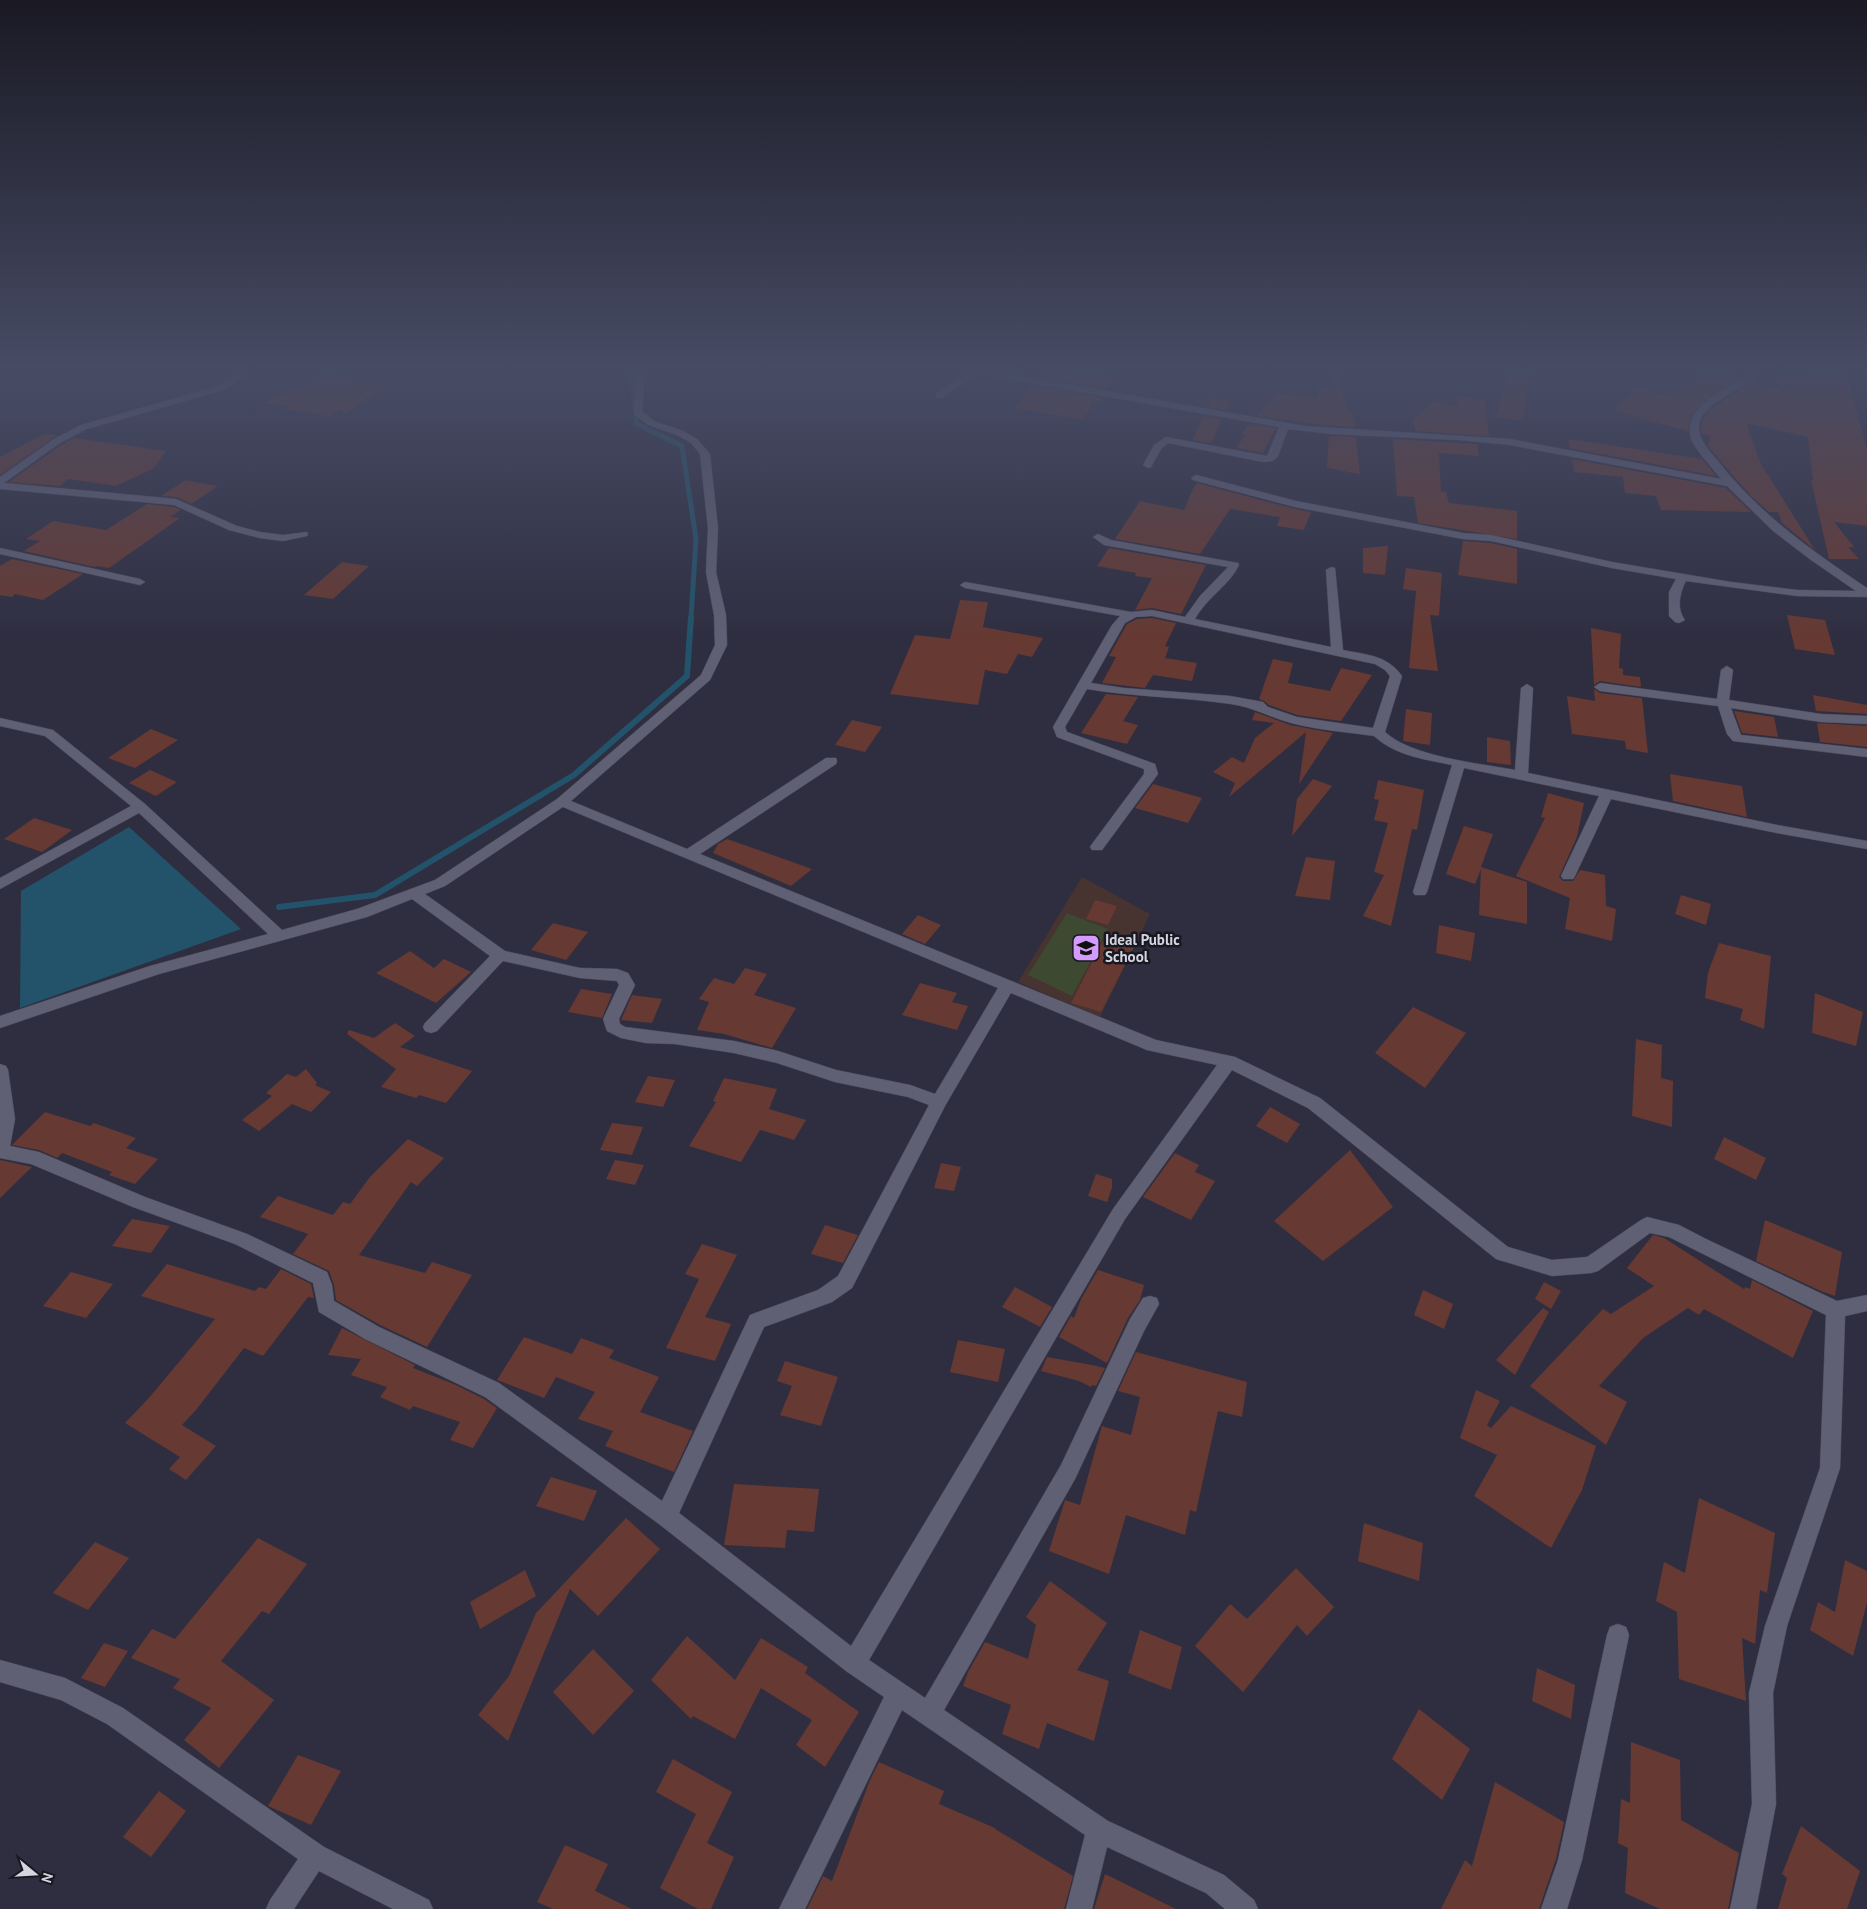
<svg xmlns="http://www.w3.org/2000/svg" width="1867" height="1909" viewBox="0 0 1867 1909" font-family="'PT Sans',sans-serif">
	<rect width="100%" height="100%" fill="#2f2e41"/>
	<path fill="#473330" d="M1082 877 1150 914 1100 1017 1018 982Z"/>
	<path fill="#3d4930" d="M1067 913 1108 929 1072 996 1028 975Z"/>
	<path fill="#22536a" d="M129 827 241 929 20 1008 21 891Z"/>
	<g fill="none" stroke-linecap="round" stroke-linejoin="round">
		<path stroke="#22536a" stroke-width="5" d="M631 372 637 424 682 446 696 539 691 618"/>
		<path stroke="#22536a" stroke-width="6" d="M279 907 375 895 574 775 687 676 691 617"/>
	</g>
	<path fill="#663932" d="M1041 372H1079L1115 378 1107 389 1038 377Z
		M1333 372H1337L1347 411 1353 412 1355 427 1324 425 1257 416 1277 393 1318 398 1316 387 1332 388Z
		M1510 372H1531L1523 421 1495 417Z
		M1705 372H1723L1740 377 1716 392 1698 407 1691 417 1688 431 1614 411 1637 387 1667 396Z
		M1810 372H1846L1867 449V526L1834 522 1854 547H1848L1859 559H1829L1811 480H1813L1808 437 1746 423 1761 464 1815 550 1782 523 1778 512H1769L1751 496 1711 450 1708 446 1710 436 1702 434 1701 431 1702 421 1710 410 1753 381 1784 391 1775 377 1818 380Z
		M326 374 380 388 345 414 341 409 329 416 284 409 288 406 264 403Z
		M1032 385 1102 398 1099 402 1093 401 1084 420 1015 408Z
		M1458 397 1485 400 1489 436 1416 431 1412 420 1435 401 1458 407Z
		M1211 398 1230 401 1226 410 1207 407Z
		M1203 416 1222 419 1211 443 1193 440Z
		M1250 424 1276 428 1263 453 1237 448 1245 434H1241Z
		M44 434 57 435 0 475V457Z
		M1329 436 1356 437 1360 474 1327 468Z
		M74 438 166 451 154 468 116 486 68 479 60 486 9 482 61 445Z
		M1393 439 1477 444 1479 456 1439 453 1441 492H1446L1449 503 1517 511V539L1418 523 1414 497 1397 496Z
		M1569 439 1702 459 1716 476 1570 448Z
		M1572 459 1726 488 1751 512 1661 510 1656 496 1625 493 1623 477 1574 472Z
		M186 480 194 482 218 486 191 504 177 497 161 496Z
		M1197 483 1295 509 1311 512 1304 530 1277 526 1280 517 1230 509 1200 554 1115 539 1140 501 1184 510 1193 489Z
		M147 504 174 507 181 510 170 517 180 518 109 568 97 566 94 567 24 551 40 541 26 539 53 521 106 530Z
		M1463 541 1491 543 1517 549V584L1458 575Z
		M1388 546 1385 575 1363 573V548Z
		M1109 548 1194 563 1206 565 1181 614 1152 608 1135 610 1152 578 1135 576 1136 573 1097 566Z
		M12 559 83 574 43 600 15 594 12 597 0 595V566Z
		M342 562 369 566 333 599 304 595Z
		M1406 568 1442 573 1439 616 1430 615 1438 671 1409 668 1416 591 1403 589Z
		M960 600 988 602 983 627 1043 638 1032 657 1018 654 1007 674 985 670 978 705 890 694 915 635 950 639Z
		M1787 615 1825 620 1835 655 1795 649Z
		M1152 618 1176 623 1165 646 1169 647 1165 658 1197 663 1192 681 1153 675 1145 688 1102 683 1116 657 1109 656 1127 624 1137 619Z
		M1591 628 1621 634 1619 668 1623 669V675L1640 677 1641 687 1600 681 1594 685Z
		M1273 659 1293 663 1288 683 1330 691 1341 668 1372 675 1341 721 1297 715 1269 705 1264 701 1259 699Z
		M1594 689 1600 693 1642 698 1648 753 1626 749 1625 741 1572 734 1567 696 1595 701Z
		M1106 694 1138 697 1123 721 1138 725 1127 744 1081 733Z
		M1813 695 1867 705V714L1816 711Z
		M1406 709 1432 713 1430 745 1403 741Z
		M1734 711 1774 717 1778 737 1742 733Z
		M1255 712 1290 725 1333 733 1299 784 1306 732 1229 797 1235 783 1213 772 1232 757 1244 763 1255 738 1274 723 1252 720Z
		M852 720 882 727 865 752 835 745Z
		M1817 723 1867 726V747L1820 742Z
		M151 729 178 740 135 768 108 758Z
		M1487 737 1510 741 1511 765 1487 762Z
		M150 770 177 782 156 796 129 783Z
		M1670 774 1742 786 1747 817 1673 801Z
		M1313 779 1332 786 1292 836 1297 799Z
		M1378 780 1424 790 1417 830 1412 829 1391 926 1363 916 1384 875 1374 872 1388 823 1374 820 1379 800 1374 799Z
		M1153 784 1202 798 1188 823 1135 808Z
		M1548 793 1584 803 1577 837 1559 877 1563 881H1573L1580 870 1605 875 1606 906 1616 909 1612 941 1565 929 1570 898 1516 876 1545 818 1541 817Z
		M34 818 72 830 42 852 4 839Z
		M1464 826 1493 834 1481 867 1527 882V924L1479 915 1481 869 1475 884 1446 874Z
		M727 839 812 869 791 886 713 853 718 844Z
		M1306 857 1335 861 1330 900 1295 896Z
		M1681 895 1711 904 1706 925 1675 914Z
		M1095 900 1117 906 1108 925 1086 919Z
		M918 915 941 925 925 944 902 934Z
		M553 923 588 932 566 960 531 950Z
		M1439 925 1475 933 1471 961 1436 953Z
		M1107 933 1138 939 1101 1012 1071 1003Z
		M1719 943 1771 956 1764 1029 1740 1020 1743 1009 1705 998 1708 973Z
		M410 951 434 968 444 959 471 972 436 1003 376 973Z
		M745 968 767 974 754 995 796 1008 772 1048 724 1034 697 1030 709 1002 699 999 714 978 734 984Z
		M920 983 957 993 952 1002 968 1006 957 1030 902 1015Z
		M581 989 612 994 602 1018 568 1012Z
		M1815 993 1863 1012 1856 1046 1812 1033Z
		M632 995 662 999 652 1023 621 1020Z
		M1413 1007 1466 1033 1425 1088 1375 1053Z
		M395 1023 415 1036 400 1047 472 1071 446 1103 419 1095 416 1098 381 1087 396 1069 347 1034 349 1030 374 1038Z
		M1636 1039 1662 1045 1661 1078 1673 1081 1672 1127 1632 1116Z
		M306 1069 317 1083 315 1085 331 1092 311 1112 292 1104 259 1131 242 1120 272 1096 266 1093 287 1074 296 1077Z
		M648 1076 675 1080 663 1107 635 1102Z
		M724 1078 777 1089 769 1109 806 1120 794 1140 760 1130 741 1162 689 1146 716 1102 713 1101Z
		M1270 1107 1300 1124 1287 1143 1256 1126Z
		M45 1112 90 1126 94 1123 136 1138 126 1148 158 1159 135 1184 109 1175 112 1172 62 1153 57 1158 39 1150 12 1145Z
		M612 1123 643 1127 632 1155 600 1150Z
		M1724 1137 1766 1158 1756 1180 1714 1159Z
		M408 1139 444 1158 417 1186 411 1182 359 1255 425 1273 432 1262 472 1275 427 1347 380 1325 336 1300 334 1285 329 1271 293 1254 308 1234 260 1217 278 1196 333 1215 343 1202 350 1204 370 1177Z
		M1350 1150 1393 1207 1323 1261 1274 1221Z
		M1175 1153 1199 1165 1195 1172 1215 1181 1191 1220 1143 1197Z
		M0 1160 32 1167 0 1198Z
		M615 1160 644 1165 635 1185 606 1179Z
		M941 1163 961 1167 954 1191 934 1188Z
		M1096 1174 1112 1179V1188L1107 1202 1088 1196Z
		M132 1219 170 1226 151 1253 112 1246Z
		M1765 1220 1842 1252 1835 1296 1821 1291 1756 1261Z
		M825 1225 858 1235 843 1263 811 1254Z
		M1653 1235 1664 1238 1744 1289 1745 1287 1750 1289 1752 1280 1813 1311 1793 1358 1704 1309 1699 1315 1688 1308 1643 1338 1599 1386 1627 1402 1606 1445 1530 1386 1603 1309 1611 1314 1654 1286 1627 1268Z
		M702 1244 737 1255 705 1317 731 1324 715 1361 666 1348 699 1279 685 1274Z
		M167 1264 255 1291 259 1287 266 1289 281 1269 311 1284 314 1298 308 1297 263 1356 244 1348 196 1410 182 1425 216 1446 186 1480 169 1469 180 1457 125 1423 148 1399 215 1319 141 1296Z
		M1098 1270 1144 1285 1140 1300 1128 1318 1107 1363 1059 1337 1071 1316 1074 1318 1081 1299Z
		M71 1272 113 1284 86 1318 43 1306Z
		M1544 1282 1561 1291 1551 1309 1535 1299Z
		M1015 1287 1052 1307 1040 1327 1002 1307Z
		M1423 1290 1453 1304 1444 1329 1414 1315Z
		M1543 1308 1549 1312 1515 1375 1496 1360Z
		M342 1328 415 1365 413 1368 456 1385 484 1399 497 1408 473 1448 450 1440 460 1422 413 1406 410 1410 380 1397 387 1387 351 1375 361 1359 328 1355Z
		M524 1337 572 1354 581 1338 614 1350 609 1358 659 1377 640 1412 693 1431 674 1472 605 1446 613 1431 578 1419 595 1392 556 1377 544 1398 497 1380Z
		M958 1340 1005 1349 998 1382 950 1372Z
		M1136 1352 1247 1382 1242 1417 1218 1411 1196 1512 1190 1510 1185 1535 1126 1515 1109 1574 1049 1551 1065 1500 1080 1505 1102 1426 1131 1435 1140 1397 1118 1391Z
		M1047 1357 1092 1365 1105 1368 1096 1386 1092 1385 1091 1387 1079 1381 1041 1371Z
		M785 1361 838 1377 821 1426 780 1415 792 1386 777 1381Z
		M1476 1390 1500 1401 1487 1425 1491 1428 1511 1406 1596 1446 1582 1490 1551 1548 1474 1496 1497 1455 1460 1438Z
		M551 1477 597 1491 584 1521 536 1506Z
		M734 1484 819 1489 814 1532 787 1530 785 1548 724 1545Z
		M1699 1498 1775 1533 1767 1593 1760 1590 1755 1644 1742 1638 1746 1701 1679 1679 1677 1612 1656 1601 1664 1562 1685 1573Z
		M626 1518 660 1549 598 1616 570 1589 508 1741 478 1715 509 1676 536 1613Z
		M1364 1523 1423 1543 1419 1581 1358 1561Z
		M258 1538 307 1564 269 1614 262 1611 221 1661 274 1700 219 1768 184 1740 211 1708 173 1688 180 1679 131 1658 152 1629 175 1639Z
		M95 1542 129 1558 88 1610 53 1593Z
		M1845 1560 1867 1571V1603L1853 1656 1810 1630 1818 1602 1835 1612Z
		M1296 1568 1334 1607 1307 1636 1297 1625 1243 1692 1195 1646 1230 1604 1247 1619Z
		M525 1570 536 1596 480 1629 470 1602Z
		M1050 1581 1107 1623 1077 1670 1109 1681 1094 1741 1047 1723 1039 1749 1002 1734 1011 1705 963 1686 968 1672 985 1642 1028 1659 1036 1625 1026 1617Z
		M1140 1630 1182 1647 1171 1690 1128 1673Z
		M687 1636 735 1680 761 1638 808 1667 805 1673 859 1712 825 1767 796 1745 812 1720 761 1688 735 1739 693 1716 691 1719 651 1680Z
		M104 1643 128 1651 105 1687 81 1678Z
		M593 1649 634 1691 593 1735 553 1692Z
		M1537 1668 1575 1685 1571 1719 1532 1701Z
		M1419 1709 1470 1749 1442 1800 1392 1759Z
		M1631 1742 1680 1760 1681 1820 1739 1853 1728 1909H1660L1625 1893 1628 1848 1618 1843 1621 1799 1630 1803Z
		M298 1755 341 1771 311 1825 268 1806Z
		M673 1759 732 1792 707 1843 734 1857 711 1909H698L660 1888 696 1814 656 1792Z
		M879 1762 944 1791 939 1804 995 1828V1829L1073 1876 1064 1909H807L823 1876 832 1881 870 1780Z
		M1495 1782 1564 1822 1556 1859 1539 1909H1441L1465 1860 1472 1866Z
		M159 1791 186 1811 151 1857 123 1837Z
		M1801 1826 1860 1871 1847 1909H1778L1787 1878 1782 1874Z
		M565 1845 608 1864 595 1891 632 1909H553L537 1902Z
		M1105 1874 1176 1909H1094Z"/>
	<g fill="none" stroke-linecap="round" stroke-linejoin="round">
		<defs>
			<path id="minor" d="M240 372H250L224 390 87 429 60 443 4 483 176 499 237 526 260 532 283 535 307 532 308 534 307 536 283 541 260 538 229 530 174 505 0 489V477L54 439 81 425 218 386Z
				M637 372H645L642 411 654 421 683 431 697 439 710 454 718 528 716 572 726 615 727 645 710 680 571 801 687 849 826 758H836L837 761 836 764 700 854 1156 1040 1235 1057 1320 1098 1508 1247 1552 1260 1587 1257 1641 1220 1647 1217 1679 1225 1706 1239 1837 1301 1867 1295V1311L1845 1316 1840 1468 1787 1626 1773 1693 1776 1804 1756 1909H1730L1752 1804 1749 1693 1765 1626 1820 1468 1826 1315 1669 1237 1650 1233 1598 1271 1591 1273 1552 1276 1496 1259 1308 1108 1232 1070 1125 1219 869 1660 925 1698 1061 1465 1130 1319 1143 1298 1150 1296 1157 1298 1159 1304 1144 1331 1075 1479 944 1710 1108 1821 1224 1875 1254 1900 1258 1909H1225L1206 1893 1107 1847 1092 1909H1066L1085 1835 902 1710 805 1909H779L884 1697 846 1671 659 1524 485 1397 365 1339 319 1312 313 1283 235 1244 133 1207 31 1164 0 1158V1064L6 1066 8 1070 15 1119 10 1146 39 1152 145 1197 247 1234 327 1272 332 1285 334 1301 379 1327 499 1383 662 1501 750 1315 818 1290 838 1276 929 1105 908 1097 835 1082 777 1063 734 1053 675 1044 646 1043 621 1038 607 1031 603 1019 619 985 617 981 580 978 503 961 437 1031 431 1033 425 1031 423 1027 425 1023 490 956 412 899 367 917 159 974 0 1028V1016L150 966 268 934 139 813 0 889V878L131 806 45 736 0 726V718L53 730 145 804 282 930 357 909 435 880 557 799 701 675 715 645 714 615 706 572 708 528 700 454 691 443 677 435 648 425 634 414ZM563 807 998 988 935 1094 910 1085 836 1070 778 1051 734 1041 625 1027 620 1024 619 1019 635 985 628 973 617 969 580 968 505 951 425 894 445 886ZM1011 993 1147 1050 1217 1065 1113 1209 851 1646 679 1513 764 1327 832 1302 852 1288 945 1106Z
				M969 372H979L942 398H936V394Z
				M980 372H1000L1305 426 1510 439 1721 479C1715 471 1694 448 1691 439 1682 406 1725 390 1747 375L1742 372H1755L1758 375 1757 377C1743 386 1705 405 1700 420 1695 436 1708 449 1717 460 1758 513 1812 551 1867 588V597L1797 596 1686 581C1680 592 1676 609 1685 620L1679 623 1675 622 1669 616V592L1676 579 1612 568 1491 541 1463 539 1295 507 1193 480 1191 478 1196 475 1296 501 1463 533 1491 535 1612 562 1731 582 1797 590 1856 591 1811 560 1773 531 1727 486 1510 445 1459 440 1331 434 1288 429 1278 456 1273 461 1263 462 1168 443 1161 449 1151 467 1148 468 1143 465 1154 445 1166 437 1267 456 1279 427 984 375Z
				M1098 534 1111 540 1238 563 1239 565C1229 586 1207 597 1195 619L1331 647 1326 570 1331 567 1335 568 1343 650C1367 655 1387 655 1402 676L1385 732C1412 757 1478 763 1515 770L1521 688 1527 684 1533 688 1528 773 1777 825 1867 841V849L1777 833 1611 799 1575 876 1573 879H1563L1561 876 1599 796 1464 768 1427 892 1425 895H1415L1413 892 1452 765C1424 759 1396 756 1374 736 1347 732 1318 730 1291 723 1269 717 1253 707 1231 704 1183 697 1135 697 1087 689L1065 727 1067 732 1155 764 1158 774 1102 850H1092L1090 847 1092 844 1144 774V769L1057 737 1053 727 1112 625 1120 616 965 588 960 585 965 582 1131 612 1152 610 1185 617 1200 596 1228 567 1104 545 1093 537ZM1152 616 1375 664 1385 670 1390 676 1373 728 1297 717 1268 707 1263 702 1230 696 1124 688 1091 683 1125 623 1136 617Z
				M0 548 140 579 145 582 140 585 0 554Z
				M1727 666 1733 670 1729 700 1821 714 1867 716V724L1821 722 1731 708 1741 735 1867 749V757L1733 741 1727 734 1718 706 1600 691 1594 687 1600 683 1717 699 1721 670Z
				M1618 1624 1626 1627 1629 1635 1582 1860 1567 1909H1541L1558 1860 1607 1635 1610 1627Z
				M0 1660 65 1678 123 1708 324 1847 429 1900 433 1909H393L319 1871 294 1909H266L270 1900 298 1859 107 1724 61 1700 0 1682Z"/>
		</defs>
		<use href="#minor" stroke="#4c4b5b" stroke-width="1"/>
		<use href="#minor" fill="#606075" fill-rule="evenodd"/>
	</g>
	<linearGradient id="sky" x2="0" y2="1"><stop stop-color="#1a1924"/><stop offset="0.58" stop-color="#474c65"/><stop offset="1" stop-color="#474c65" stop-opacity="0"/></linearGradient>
	<rect width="1867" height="640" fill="url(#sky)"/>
	<defs>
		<symbol id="school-square" viewBox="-11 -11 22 22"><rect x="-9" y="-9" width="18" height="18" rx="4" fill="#d39cfc" stroke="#181820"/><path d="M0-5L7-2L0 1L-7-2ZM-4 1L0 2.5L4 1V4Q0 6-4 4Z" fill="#111"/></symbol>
	</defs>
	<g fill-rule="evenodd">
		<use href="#school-square" x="1070" y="932" width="32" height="32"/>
	</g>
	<g text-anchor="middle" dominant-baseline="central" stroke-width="5" stroke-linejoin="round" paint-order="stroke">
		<g font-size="15" font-weight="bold" fill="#d5d5e2" stroke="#181820" text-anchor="start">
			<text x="1105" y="939">Ideal Public<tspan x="1105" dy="17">School</tspan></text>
		</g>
	</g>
	<g transform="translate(35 1874) rotate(108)" stroke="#181820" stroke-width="4" paint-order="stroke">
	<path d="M0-4L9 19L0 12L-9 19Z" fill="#d5d5e2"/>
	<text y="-8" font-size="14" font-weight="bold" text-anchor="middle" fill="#d5d5e2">N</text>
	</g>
</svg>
